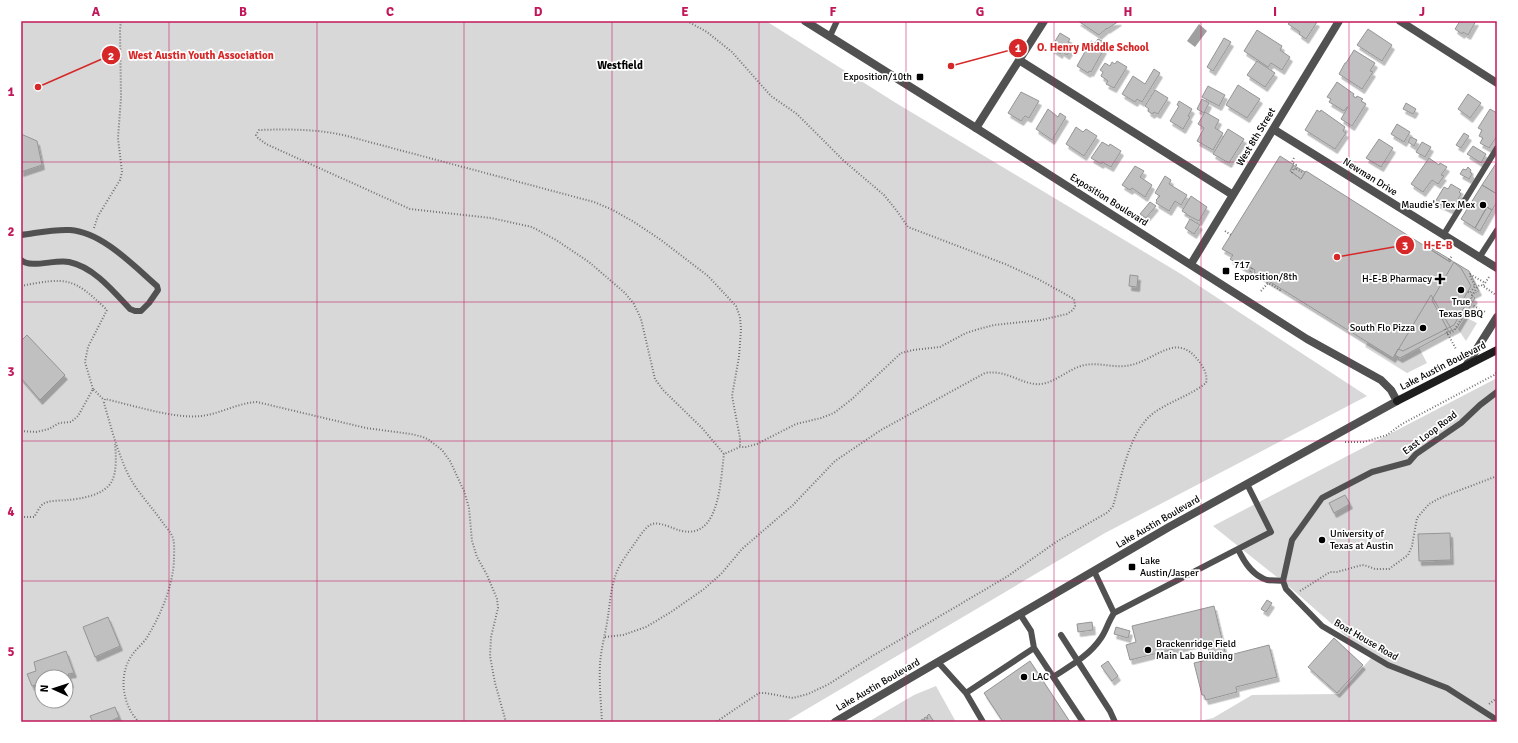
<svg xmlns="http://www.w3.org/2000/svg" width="1518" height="743" viewBox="0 0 1518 743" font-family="Signika,sans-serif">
	<defs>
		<filter id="shadow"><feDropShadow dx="2.5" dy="4.5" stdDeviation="0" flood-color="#0004"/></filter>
	</defs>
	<rect width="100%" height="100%" fill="#fff"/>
	<path fill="#d8d8d8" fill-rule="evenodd" d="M21 21H766L896 103 1181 274 1367 396 1105 533 785 722H21ZM42 677H66V701H42Z
		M1465 317 1477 323 1466 341 1458 329Z
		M1368 342 1398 349 1417 344 1427 363 1407 373 1365 347Z
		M1497 378V722H1195L1213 718 1252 695 1339 694 1371 658 1293 590 1213 526Z
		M936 686 956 722H868L914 695Z"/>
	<path fill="#9f9f9f" d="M1199 24 1207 31 1195 47 1187 41Z"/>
	<path fill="#c0c0c0" stroke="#959595" filter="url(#shadow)" d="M1078 21H1119L1107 29V28L1099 35Z
		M1291 21H1305L1307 22 1308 21H1315L1317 22 1306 39 1299 34 1300 32 1288 24Z
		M1460 21H1476L1468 35 1463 32 1462 34 1455 29Z
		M1368 29 1392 45 1382 61 1357 45Z
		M1257 30 1282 46 1280 50 1290 57 1282 70 1271 63 1268 67 1244 51Z
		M1060 33 1070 39 1068 42 1074 45 1067 55 1061 51 1060 54 1051 48Z
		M1224 38 1231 42 1213 71 1207 67Z
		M1098 39 1102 41 1099 47 1104 49 1091 72 1089 71 1088 73 1077 66 1091 41 1095 43Z
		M1354 50 1375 63 1370 71 1373 72 1362 89 1339 74 1345 63H1346Z
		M1117 61 1127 67 1114 88 1106 84 1108 81 1101 76 1103 72 1100 70 1105 63 1110 66 1112 62 1115 64Z
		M1257 61 1275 73 1265 87 1247 75Z
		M1154 69 1160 73 1142 102 1137 99 1135 102 1122 94 1133 76 1145 84Z
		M1337 82 1354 94 1353 96 1356 98 1357 96 1363 99 1361 101 1366 104 1352 126 1341 119 1348 107H1347L1344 111 1329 102 1331 99 1327 97Z
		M1238 85 1260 99 1247 118 1226 105Z
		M1208 86 1225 95 1219 106 1202 97Z
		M1155 90 1168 98 1158 114 1154 112 1152 114 1148 111 1149 109 1145 106Z
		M1021 92 1039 101 1029 118 1025 116 1021 121 1008 113Z
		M1468 94 1481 103 1470 118 1458 109Z
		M1202 99 1209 103 1204 113 1197 109Z
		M1179 101 1192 109 1188 116 1190 117 1183 129 1170 121 1179 106 1177 105Z
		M1406 103 1416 109 1413 114 1403 109Z
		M1048 109 1058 117 1060 113 1066 117 1052 140 1036 129Z
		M1490 109 1497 113V136L1489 148 1480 143 1483 138 1479 136 1482 130 1478 128Z
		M1317 110 1320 112 1321 110 1345 127 1343 131 1346 133 1335 149 1305 130Z
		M1205 112 1219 120 1215 128 1223 133 1213 150 1197 141 1204 128 1198 124Z
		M1397 124 1410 132 1404 142 1391 134Z
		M1076 127 1083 132 1086 129 1097 136 1084 156 1066 144Z
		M1228 129 1244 139 1229 163 1213 154Z
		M1464 133 1469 136 1461 148 1456 145Z
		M21 134 37 141 42 165 21 172Z
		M1411 137 1417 140 1414 146 1408 142Z
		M1379 139 1393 148 1381 167 1366 158Z
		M1102 142 1109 146 1110 144 1121 151 1111 167 1102 162 1101 164 1091 158Z
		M1422 142 1431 147 1425 157 1416 152Z
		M1473 146 1486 154 1481 163 1467 154Z
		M1280 156 1294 165 1290 171 1301 179 1306 171 1450 262 1451 260 1461 268 1471 286 1461 303 1465 306 1454 325 1403 351 1398 349 1393 358 1254 272 1255 270 1250 267 1248 270 1230 259 1233 255 1222 249Z
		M1429 158 1439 165 1440 163 1447 167 1441 175 1444 176 1438 184 1432 180 1423 192 1411 184Z
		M1497 162V194L1482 185Z
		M1293 165 1305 172 1301 179 1290 171Z
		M1135 166 1144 171 1140 177 1152 185 1145 197 1132 188 1130 190 1122 185Z
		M1468 167 1471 170 1470 172 1472 174 1469 179 1460 174 1463 169 1466 170Z
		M1165 176 1171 180 1169 184 1187 195 1181 205 1175 201 1169 211 1156 203 1157 201 1156 200 1160 196 1155 193Z
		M1451 184 1461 190 1459 192 1461 194 1452 210 1435 202 1444 187 1448 189Z
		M1482 185 1497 194V202L1492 210 1487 207 1475 228 1461 219Z
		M1191 196 1207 207 1199 221 1187 215V214L1182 211Z
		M1150 202 1156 206 1146 218 1140 214Z
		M1487 207 1492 210 1480 231 1475 228Z
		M1190 219 1200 225 1194 234 1185 228Z
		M1431 248 1451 260 1450 262 1430 249Z
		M1454 262 1469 271 1479 291 1471 295 1475 298 1457 328 1449 332 1432 300Z
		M1130 275 1138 276 1137 287 1129 286Z
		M1431 295 1452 330 1400 358 1395 355Z
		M27 335 65 375 40 400 21 378V341Z
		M1345 495 1350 504 1334 513 1329 503Z
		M1450 533 1451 560 1419 561 1418 534Z
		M1267 600 1272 603 1266 612 1261 609Z
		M1214 606 1226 656 1269 645 1277 677 1236 687 1237 692 1206 700 1204 695H1202L1194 663 1211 659 1206 641 1130 660 1126 645 1136 642 1132 626Z
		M108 617 120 646 95 657 83 627Z
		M1092 622 1093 630 1078 632 1077 624Z
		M1116 627 1130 631 1128 638 1114 634Z
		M1334 638 1363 665 1337 693 1308 667Z
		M66 651 74 673 68 674 71 683 66 685V677H42V685L41 683 32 686 27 674 36 671 34 662Z
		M1030 661 1070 722H1003L984 693Z
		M1108 661 1118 676 1112 681 1101 666Z
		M115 707 119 717 109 722H93L90 716Z
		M929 714 934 722H922L921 720 923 719 924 721H925L924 718 926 717 927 719H928L927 716Z"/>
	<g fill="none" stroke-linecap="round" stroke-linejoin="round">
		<path stroke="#737373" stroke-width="2" stroke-dasharray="1 2" stroke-linecap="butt" d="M687 21 707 32 732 52 771 96 797 114 844 161 884 195 897 211 908 227 1005 264 1038 279 1074 299 1075 306 1073 310 1067 314 1041 320 994 325 979 329 966 333 940 347 913 350 901 353 852 399 834 413 821 418 796 424 757 444 746 447H740L724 454 702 428 663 390 655 379 641 319 634 304 625 293 589 262 556 240 532 227 491 218 410 209 266 144 258 138 256 135 259 130C289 129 319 129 347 136L594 202 613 210 634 222 661 240 708 276 736 306 740 317 741 329 739 357 732 396 740 438V447
			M1294 158 1292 162 1296 165 1295 166
			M1296 169 1302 172
			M94 228 98 216 120 180 122 172 118 138 121 98 120 30 121 21
			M1225 231 1231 235
			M1449 260 1452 256
			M1252 268 1250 272 1280 290 1281 289
			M1489 277 1483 286 1496 295
			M21 286C67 277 73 277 107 310L88 347 85 362 93 389
			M1261 291 1268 283
			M1468 292 1470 293 1475 286 1470 276V274L1485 283
			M1463 300 1485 312
			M1445 329 1456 349
			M1447 334 1454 331 1472 300 1471 297 1478 286 1481 285 1483 286
			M21 431 36 432 49 429 59 423 71 422 78 416 93 389 104 400
			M1345 442H1364L1387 435 1402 424 1494 375 1497 372
			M21 517H34C37 513 39 507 43 504 49 500 59 501 67 500 81 499 105 495 112 481 117 471 116 455 115 444
			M1300 591 1330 572H1337L1362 565 1367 566 1375 569H1389L1408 555 1412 546 1417 518 1429 504 1442 497 1497 476
			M605 637 623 635 646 627 671 612 704 589 721 574 742 549 793 505 835 461 881 430 985 373C1007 369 1023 386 1041 384 1057 382 1069 368 1085 365 1100 362 1116 369 1131 365 1157 359 1176 332 1198 360 1203 366 1208 375 1206 383 1191 395 1171 401 1155 412 1129 430 1122 476 1113 506L1108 512 1056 542 1008 576 874 655 829 684 808 694 793 698 765 693H759L716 722
			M1489 704 1497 698
			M139 722C122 705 118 675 132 655 137 648 145 642 149 634 162 612 173 585 174 560 174 553 175 541 172 536 170 531 166 527 163 523 152 507 137 492 128 474 117 451 111 427 104 403L105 399C133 405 173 419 201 416 220 414 237 403 257 402L366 428 411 434 423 437 429 440 442 450 450 461 464 491 469 508 472 541 477 557 487 575 497 599 498 608 491 637 490 656 495 683 506 722
			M602 722C601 703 599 683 600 664 601 648 606 632 608 616 610 603 611 587 616 574 620 563 628 553 635 543 639 537 644 529 650 525 656 521 667 526 673 528 720 548 720 482 724 454"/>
		<path stroke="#515151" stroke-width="6" d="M830 36 837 21
			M1444 234 1497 148
			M21 235C37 233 54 229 70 230 102 232 134 266 157 286L158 290 149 303 141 311H135L130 309C114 292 94 267 69 262 55 259 31 269 21 260
			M1479 258 1497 230
			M1497 392 1480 405 1461 423 1416 454 1409 462 1372 472 1322 498 1292 540 1283 581 1286 589 1322 626 1388 665 1447 688 1497 720
			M1238 549C1244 562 1252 575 1267 580 1272 581 1279 580 1283 581
			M1094 571 1114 613
			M1020 614 1031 631 1034 648 1083 722
			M1061 635 1110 711 1115 722
			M938 662 966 693 983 722
			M1053 677C1070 666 1089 656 1101 638 1106 631 1108 622 1114 613L1271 532 1247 484
			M966 693 1034 648"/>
		<path stroke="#515151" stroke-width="8" d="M1400 21 1497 83
			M1019 60 1233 195
			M976 128 1044 21
			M1273 129 1497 268
			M1191 264 1339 21
			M1466 366 1497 317"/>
		<path stroke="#515151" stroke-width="8" d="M805 21 976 128 1307 339 1381 380 1391 390 1397 401 1169 527 835 722"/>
		<path stroke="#1e1e1e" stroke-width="8" d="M1397 401 1497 350"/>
		<path stroke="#737373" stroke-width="2" stroke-dasharray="1 2" stroke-linecap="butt" d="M1292 173 1294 168 1296 169"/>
	</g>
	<path fill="none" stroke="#c2185b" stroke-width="1" stroke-opacity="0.55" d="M169 21V722M317 21V722M464 21V722M612 21V722M759 21V722M906 21V722M1054 21V722M1201 21V722M1349 21V722M21 162H1497M21 302H1497M21 441H1497M21 581H1497"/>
	<g fill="#000" stroke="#fff" stroke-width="1.5">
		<rect x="916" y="73" width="8" height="8" rx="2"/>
		<circle cx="1483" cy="205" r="4"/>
		<rect x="1222" y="267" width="8" height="8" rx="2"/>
		<path d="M1438 273h4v4h4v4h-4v4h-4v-4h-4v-4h4z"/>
		<circle cx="1461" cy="290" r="4"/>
		<circle cx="1423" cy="328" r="4"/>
		<circle cx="1322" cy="540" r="4"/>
		<rect x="1128" y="563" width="8" height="8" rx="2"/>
		<circle cx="1148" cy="650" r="4"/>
		<circle cx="1024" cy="677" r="4"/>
	</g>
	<g text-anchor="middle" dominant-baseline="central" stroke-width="3.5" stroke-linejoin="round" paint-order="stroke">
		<g font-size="10" fill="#000" stroke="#fff" text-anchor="start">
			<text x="912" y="77" text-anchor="end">Exposition/10th</text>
			<text x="1475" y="205" text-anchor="end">Maudie's Tex Mex</text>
			<text x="1234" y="265">717<tspan x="1234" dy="12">Exposition/8th</tspan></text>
			<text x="1432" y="279" text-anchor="end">H-E-B Pharmacy</text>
			<text x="1461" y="302" text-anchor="middle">True<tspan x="1461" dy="12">Texas BBQ</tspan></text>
			<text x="1415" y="328" text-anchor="end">South Flo Pizza</text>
			<text x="1330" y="534">University of<tspan x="1330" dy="12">Texas at Austin</tspan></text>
			<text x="1140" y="561">Lake<tspan x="1140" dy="12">Austin/Jasper</tspan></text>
			<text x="1156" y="644">Brackenridge Field<tspan x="1156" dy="12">Main Lab Building</tspan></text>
			<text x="1032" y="677">LAC</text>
		</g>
		<g font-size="10" fill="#000" stroke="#fff">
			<text transform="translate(1256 137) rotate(-59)">West 8th Street</text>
			<text transform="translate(1370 177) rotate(32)">Newman Drive</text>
			<text transform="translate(1109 200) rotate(32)">Exposition Boulevard</text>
			<text transform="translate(1443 366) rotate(-27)">Lake Austin Boulevard</text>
			<text transform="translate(1430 433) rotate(-37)">East Loop Road</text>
			<text transform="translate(1158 522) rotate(-30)">Lake Austin Boulevard</text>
			<text transform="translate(1366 640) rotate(30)">Boat House Road</text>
			<text transform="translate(878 685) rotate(-30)">Lake Austin Boulevard</text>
		</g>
		<g font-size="11" font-weight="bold" fill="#000" stroke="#fff">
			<text x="620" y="65">Westfield</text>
		</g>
	</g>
	<path fill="none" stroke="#d62828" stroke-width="1.5" d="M951 66L1018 48M38 87L111 55M1337 257L1405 245"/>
	<g fill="#d62828" stroke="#fff" stroke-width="1.5">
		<circle cx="951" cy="66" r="4"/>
		<circle cx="38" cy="87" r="4"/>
		<circle cx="1337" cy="257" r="4"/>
		<circle cx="1018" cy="48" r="10"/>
		<circle cx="111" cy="55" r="10"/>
		<circle cx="1405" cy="245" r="10"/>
	</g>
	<g font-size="12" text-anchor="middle" font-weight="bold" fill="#fff">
		<text x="1018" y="52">1</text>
		<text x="111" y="60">2</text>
		<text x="1405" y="250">3</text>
	</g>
	<g font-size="11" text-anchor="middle" font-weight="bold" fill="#d62828" stroke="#fff" stroke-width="3.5" stroke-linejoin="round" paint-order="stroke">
		<text x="1093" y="51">O. Henry Middle School</text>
		<text x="201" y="59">West Austin Youth Association</text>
		<text x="1438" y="249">H-E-B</text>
	</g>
	<rect width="1518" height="743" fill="none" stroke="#ffffff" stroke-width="44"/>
	<g transform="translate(54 689) rotate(273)"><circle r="19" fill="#ffffff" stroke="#999999"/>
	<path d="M0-3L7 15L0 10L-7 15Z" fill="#000000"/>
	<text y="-6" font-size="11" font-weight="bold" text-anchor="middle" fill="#000000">N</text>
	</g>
	<rect x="22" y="22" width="1474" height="699" fill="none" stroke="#c2185b" stroke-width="1.5"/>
	<g font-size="13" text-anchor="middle" font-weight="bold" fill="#c2185b">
		<text x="96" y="16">A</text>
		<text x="243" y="16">B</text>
		<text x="390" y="16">C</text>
		<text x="538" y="16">D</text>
		<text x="685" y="16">E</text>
		<text x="833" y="16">F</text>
		<text x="980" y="16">G</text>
		<text x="1128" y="16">H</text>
		<text x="1275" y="16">I</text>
		<text x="1422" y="16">J</text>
		<text x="11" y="96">1</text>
		<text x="11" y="236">2</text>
		<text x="11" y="376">3</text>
		<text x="11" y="516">4</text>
		<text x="11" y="656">5</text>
	</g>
</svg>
